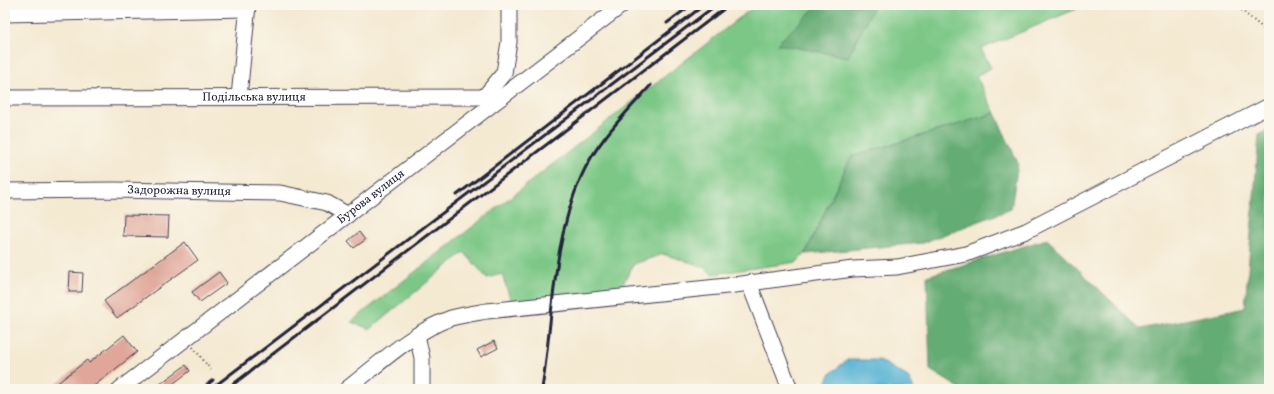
<svg xmlns="http://www.w3.org/2000/svg" width="1274" height="394" viewBox="0 0 1274 394" font-family="Vollkorn,serif">
	<rect width="100%" height="100%" fill="#fbf7ec"/>
	<filter id="ink" filterUnits="userSpaceOnUse"><feTurbulence type="fractalNoise" baseFrequency=".025" numOctaves="2"/><feDisplacementMap in="SourceGraphic" scale="8" xChannelSelector="R" yChannelSelector="G"/><feConvolveMatrix kernelMatrix="1 2 1 2 8 2 1 2 1" color-interpolation-filters="sRGB"/></filter>
	<filter id="wash" filterUnits="userSpaceOnUse"><feTurbulence type="fractalNoise" baseFrequency=".012" numOctaves="4" result="noise"/><feDisplacementMap in="SourceGraphic" scale="16" xChannelSelector="R" yChannelSelector="G"/><feGaussianBlur stdDeviation="0.9" result="paint"/><feColorMatrix in="noise" values="0 0 0 0 0 0 0 0 0 0 0 0 0 0 0 0 0 1.4 0 .05"/><feComposite in="paint" operator="in"/></filter>
	<g filter="url(#wash)">
		<rect width="100%" height="100%" fill="#f4e9d1"/>
		<path fill="#7bc786" stroke="#4e7460" d="M756 5H1086L981 49 991 68 976 76 995 113 851 157 805 254 797 262 713 274 702 266 663 254 634 264 620 289 550 299 511 301 502 274 487 278 464 252 370 329 351 322Z"/>
		<path fill="#64ac73" stroke="#436757" d="M818 5H875L848 57 777 44Z
			M995 113 1018 163 1011 209 922 243 805 254 851 157Z
			M1269 130V389H961L930 370 927 276 1047 239 1140 329 1245 308 1259 135Z"/>
		<path fill="#56b3d4" stroke="#3c6a88" d="M847 360H879L908 377 914 389H824L830 374Z"/>
		<g id="blocks">
			<path fill="#dfa699" d="M124 215 169 216 168 237 123 236Z
				M359 232 365 240 354 248 348 241Z
				M185 242 198 260 117 318 104 301Z
				M70 272 83 273 82 292H69Z
				M219 272 227 283 200 302 192 292Z
				M124 335 137 352 90 389H50L87 360 89 363Z
				M494 341 498 348 481 357 477 350Z
				M186 365 190 371 166 389H163L160 384Z"/>
		</g>
	</g>
	<g filter="url(#ink)">
		<use href="#blocks" fill-opacity="0" stroke="#424052" stroke-width="1"/>
		<g fill="none" stroke-linecap="round" stroke-linejoin="round">
			<defs>
				<g id="minor">
					<path d="M5 14 247 9"/>
					<path d="M239 97 248 5"/>
					<path d="M484 97 504 73 509 42V5"/>
					<path id="s1" d="M5 98 502 97"/>
					<path id="s2" d="M5 191 114 190 280 193 327 203 348 215"/>
					<path d="M749 283 790 389"/>
					<path d="M417 335 422 358V389"/>
					<path id="s3" d="M120 389 622 5"/>
					<path d="M347 389C379 364 412 332 451 318 463 315 476 313 487 311L727 286 853 269 897 267 966 254 1026 231 1269 106"/>
				</g>
			</defs>
			<use href="#minor" stroke="#424052" stroke-width="17"/>
			<path stroke="#424052" stroke-width="2" stroke-dasharray="1 3" stroke-linecap="butt" d="M1235 5 1269 33
				M193 347 211 370"/>
			<use href="#minor" stroke="#fff" stroke-width="15"/>
			<path stroke="#22223b" stroke-width="3" d="M667 23 691 5
				M457 195 704 5
				M202 389 213 380
				M211 389 716 5
				M227 389 729 5
				M542 389C553 319 552 243 581 177 596 142 626 113 651 85"/>
		</g>
	</g>
	<g text-anchor="middle" dominant-baseline="central" stroke-width="4" stroke-linejoin="round" paint-order="stroke">
		<g font-size="12" fill="#22223b" stroke="#fbf7ec">
			<text stroke="none"><textPath href="#s1" startOffset="249">Подільська вулиця</textPath></text>
			<text stroke="none"><textPath href="#s2" startOffset="174">Задорожна вулиця</textPath></text>
			<text stroke="none"><textPath href="#s3" startOffset="316">Бурова вулиця</textPath></text>
		</g>
	</g>
	<rect width="1274" height="394" fill="none" stroke="#fbf7ec" stroke-width="20"/>
</svg>
